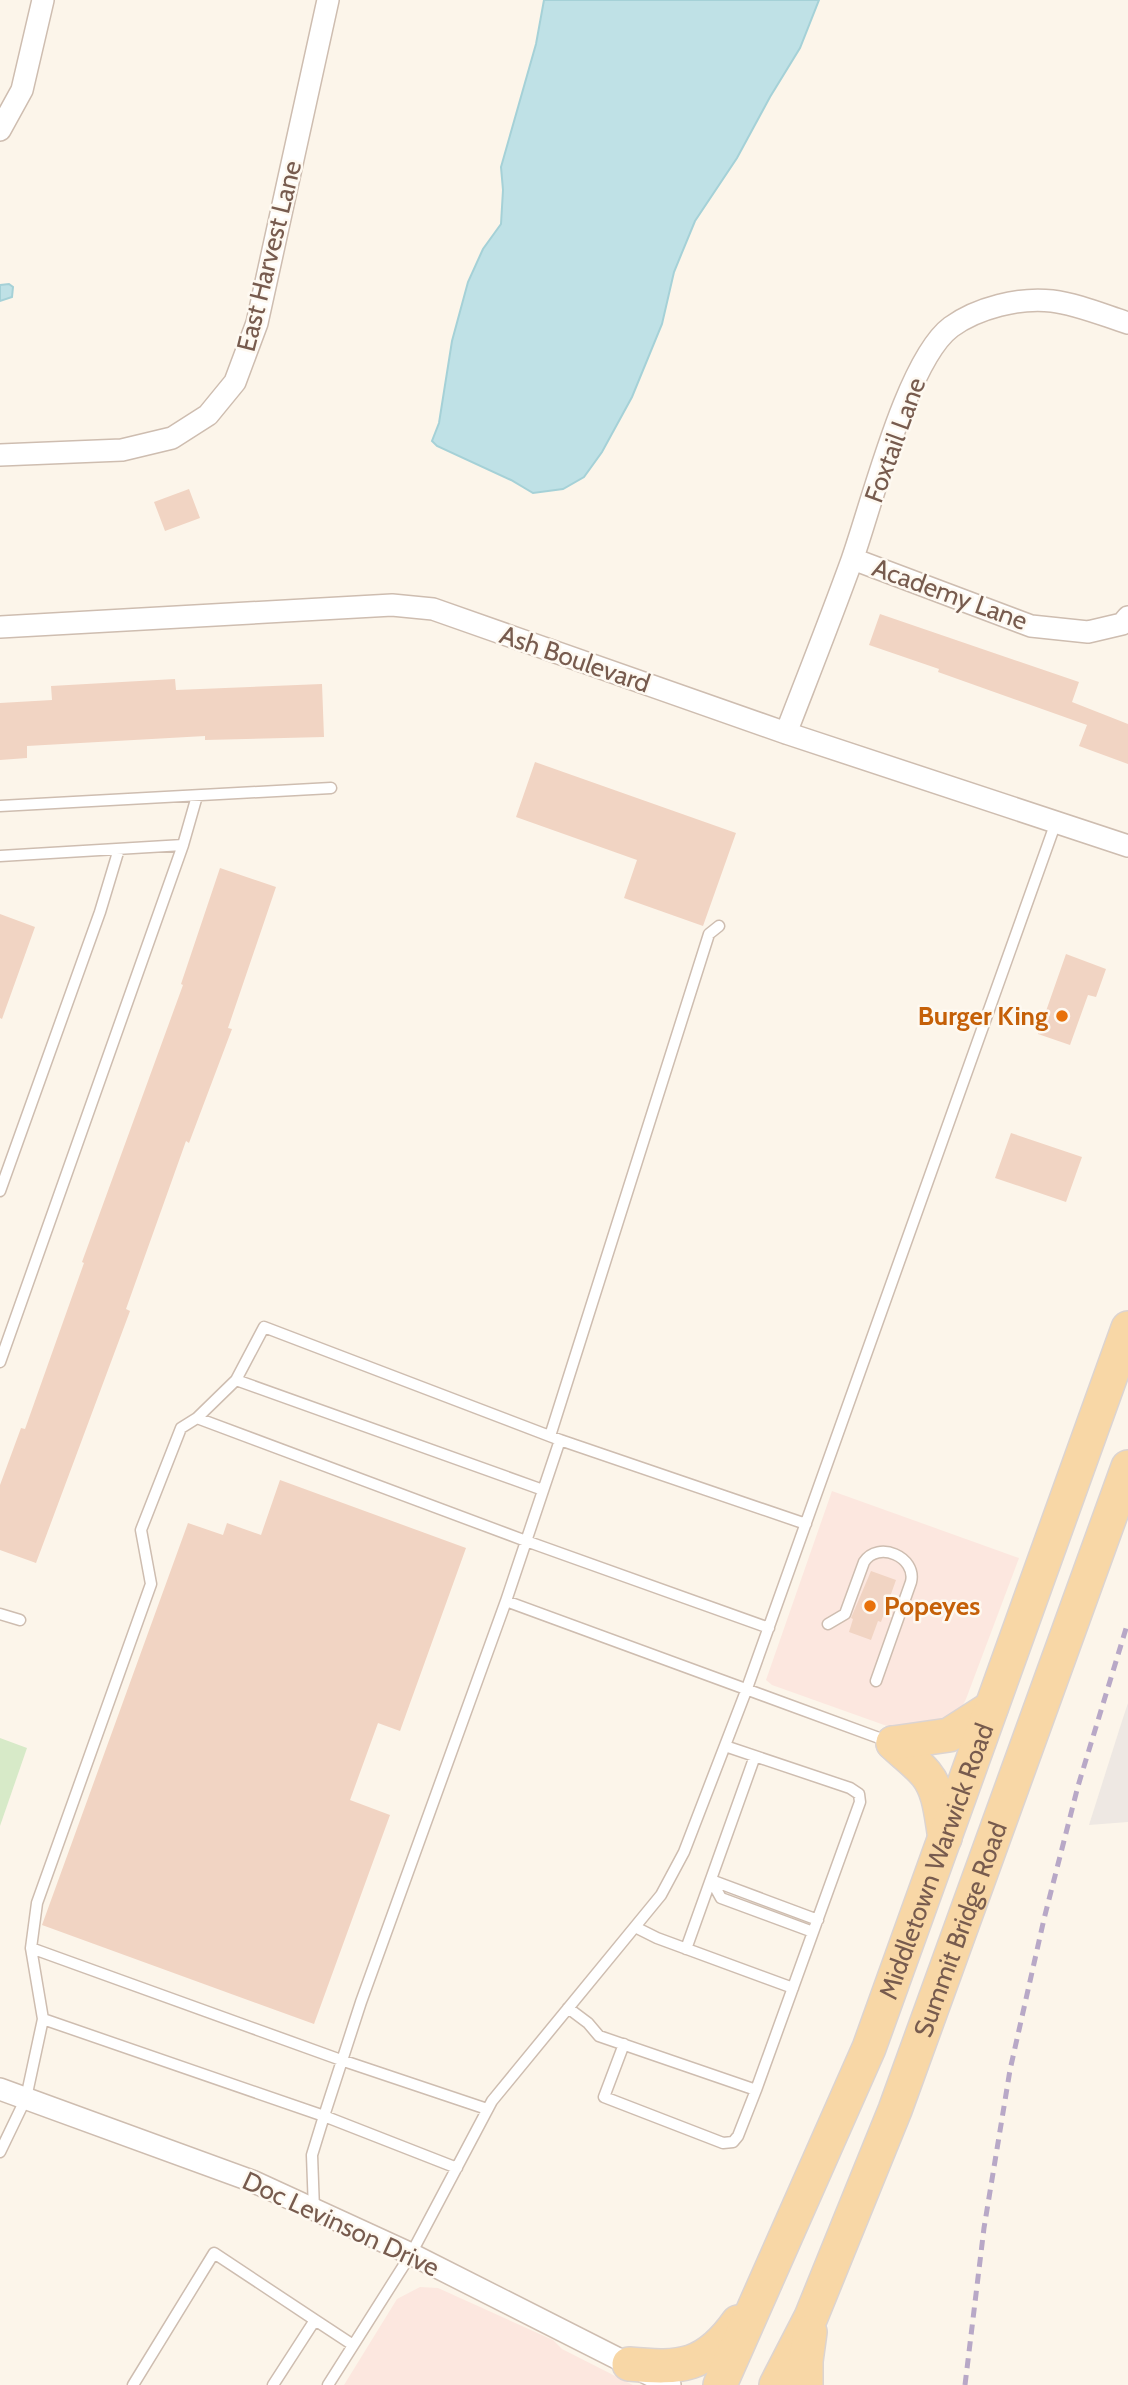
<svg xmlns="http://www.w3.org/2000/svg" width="1128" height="2385" viewBox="0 0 1128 2385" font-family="Cabin,sans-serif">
	<rect width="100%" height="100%" fill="#fcf5ea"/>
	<path fill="#fce7df" d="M832 1491 1019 1558 966 1699 961 1709 949 1723 901 1731 772 1685 766 1680Z
		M420 2287 438 2288 553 2340 562 2349 633 2385H344L397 2299Z"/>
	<path fill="#eee8e3" d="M1128 1703V1822L1089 1825 1122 1721Z"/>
	<path fill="#d7eac8" d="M0 1738 27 1748 0 1826Z"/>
	<path fill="#bfe1e6" stroke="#a5d1d7" stroke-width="2" d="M544 0H819L800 48 770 97 737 158 695 221 674 272 662 324 632 397 602 452 584 477 563 489 533 493 511 480 437 446 432 441 439 423 452 341 468 282 483 249 501 224 503 190 501 167 536 44Z
		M9 284 13 287 12 297 0 301V285Z"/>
	<path fill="#f1d4c3" d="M189 489 200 518 165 531 154 502Z
		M880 614 1079 682 1072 702 1128 724V764L1079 746 1087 725 938 672 939 669 869 645Z
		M175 679 176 690 322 684 324 737 205 740V736L27 746V758L0 760V703L52 700 51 686Z
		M535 762 736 833 703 926 624 898 637 860 516 817Z
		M220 868 276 887 228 1028 232 1029 189 1143 186 1141 126 1309 130 1311 36 1563 0 1550V1485L21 1428 25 1429 84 1263 82 1262 183 985 181 984Z
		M0 914 35 927 2 1019 0 1018Z
		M1066 954 1106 969 1096 997 1088 995 1070 1045 1038 1034Z
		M1011 1133 1082 1157 1066 1202 995 1178Z
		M280 1480 466 1548 400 1731 378 1723 350 1800 390 1815 314 2024 42 1925 188 1523 223 1535 227 1523 261 1535Z
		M871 1571 896 1580 881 1622 878 1621 871 1640 849 1632 853 1619 851 1618Z"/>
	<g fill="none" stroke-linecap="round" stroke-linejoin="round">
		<defs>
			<path id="lane" d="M0 806 331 788
				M0 856 183 845
				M0 1191 100 912 119 849
				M0 1362 183 845 197 796
				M236 1380 543 1490
				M197 1418 236 1380 264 1327 560 1440
				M550 1436 709 934 719 926
				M506 1601 560 1440 806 1524
				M0 1614 20 1620
				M828 1624 845 1614 864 1562C878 1540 917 1557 911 1582L876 1681
				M725 1746 850 1788 859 1794 860 1802 756 2090
				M711 1880 721 1898 813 1932
				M711 1880 818 1920
				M635 1927 657 1938 793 1988
				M686 1949 755 1756
				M568 2008 588 2023 599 2036 756 2090 738 2136 733 2142 723 2143 604 2097 624 2044
				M43 2019 324 2116 312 2155 314 2210
				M487 2109 341 2060 31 1948 37 1903 151 1584 141 1530 181 1428 197 1418 526 1541 769 1628
				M0 2152 26 2098 43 2019 31 1948
				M457 2168 324 2116 361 2002 506 1601 890 1742
				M315 2320 353 2345
				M133 2385 214 2253 315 2320 273 2385
				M328 2385 411 2254 492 2101 661 1895 684 1852 746 1691 1056 822"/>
			<path id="street" d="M0 130 22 90 43 0
				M0 455 122 450 172 438 208 415 235 382 257 323 328 0
				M853 559 1031 626 1088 632 1122 624 1128 617
				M0 627 392 605 433 609 786 733 1128 846
				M786 733C808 676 831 618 852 560 872 504 907 360 951 327 977 308 1020 297 1052 301 1077 304 1103 315 1128 323
				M0 2089 252 2181 411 2254 670 2385"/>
			<g id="primary">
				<path d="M893 1743C903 1753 916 1762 926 1774 940 1791 941 1816 945 1838"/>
				<path d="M893 1743 949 1735 991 1708"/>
				<path d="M629 2364C681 2369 706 2367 738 2322"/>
				<path id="s1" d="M720 2385 869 2048 1128 1328"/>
				<path id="s2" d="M776 2385 811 2317 895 2110 1128 1467"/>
				<path d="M806 2385V2361L810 2332"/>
			</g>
		</defs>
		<use href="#lane" stroke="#cebdb0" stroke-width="13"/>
		<use href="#street" stroke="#cebdb0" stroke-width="24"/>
		<use href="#primary" stroke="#dcd4d1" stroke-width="36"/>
		<use href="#lane" stroke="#fff" stroke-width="10"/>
		<use href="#street" stroke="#fff" stroke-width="21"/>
		<use href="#primary" stroke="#f8d7a6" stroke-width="33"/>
		<path stroke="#b8a8c7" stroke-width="5" stroke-dasharray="10 7" stroke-linecap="butt" d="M965 2385 984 2228 1010 2070 1044 1919 1078 1786 1128 1622"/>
	</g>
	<g fill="#e8710a" stroke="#fef9f1" stroke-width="2.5">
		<circle cx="1062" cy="1016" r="7"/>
		<circle cx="870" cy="1606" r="7"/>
	</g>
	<g text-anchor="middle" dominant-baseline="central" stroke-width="5" stroke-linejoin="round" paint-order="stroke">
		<g font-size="26" fill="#775b4e" stroke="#fef9f1">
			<text transform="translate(269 256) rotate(-76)">East Harvest Lane</text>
			<text transform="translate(895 440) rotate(-70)">Foxtail Lane</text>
			<text transform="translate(950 594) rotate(20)">Academy Lane</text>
			<text transform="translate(575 659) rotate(19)">Ash Boulevard</text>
			<text stroke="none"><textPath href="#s1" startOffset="567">Middletown Warwick Road</textPath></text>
			<text stroke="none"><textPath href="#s2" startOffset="492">Summit Bridge Road</textPath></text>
			<text transform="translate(341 2224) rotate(25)">Doc Levinson Drive</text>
		</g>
		<g font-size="26" font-weight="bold" fill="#c56008" stroke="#fef9f1" text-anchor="end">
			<text x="1048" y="1016">Burger King</text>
			<text x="884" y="1606" text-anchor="start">Popeyes</text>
		</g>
	</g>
</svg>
